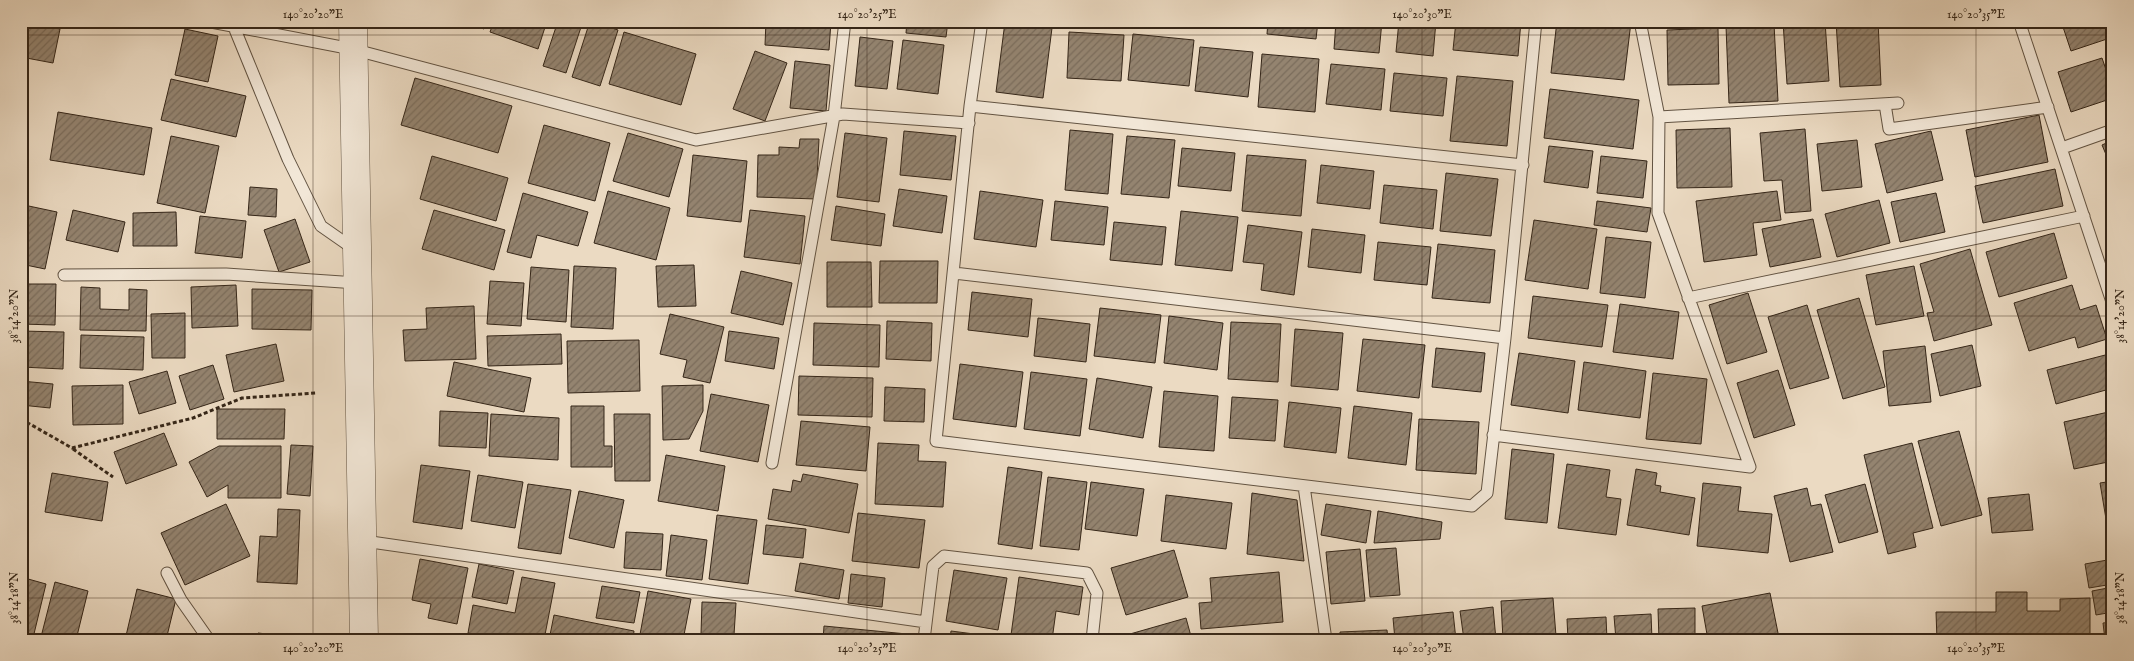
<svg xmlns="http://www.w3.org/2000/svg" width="2134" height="661" viewBox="0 0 2134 661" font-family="'IM FELL English',serif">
	<defs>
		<pattern id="building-hatch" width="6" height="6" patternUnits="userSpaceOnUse" patternTransform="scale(1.25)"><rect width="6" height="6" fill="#948470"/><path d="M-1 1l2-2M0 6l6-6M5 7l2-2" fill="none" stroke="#7a6c5b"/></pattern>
	</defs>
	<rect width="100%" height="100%" fill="#ebdac2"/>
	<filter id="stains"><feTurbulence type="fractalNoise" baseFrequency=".004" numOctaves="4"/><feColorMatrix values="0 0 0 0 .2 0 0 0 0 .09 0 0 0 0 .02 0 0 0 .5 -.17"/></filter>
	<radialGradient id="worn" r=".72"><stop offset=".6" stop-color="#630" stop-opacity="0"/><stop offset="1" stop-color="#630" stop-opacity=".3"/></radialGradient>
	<path fill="url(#building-hatch)" stroke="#352618" d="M460 21H487L484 29Z
		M494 21H547L538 49 490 32Z
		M558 21H583L566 73 543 66Z
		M590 21 618 30 600 86 572 77Z
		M766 21H831L829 50 765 45Z
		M862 21H902V27L862 23Z
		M907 21H948L946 37 906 33Z
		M1268 21H1318L1316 39 1267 34Z
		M1336 21H1382L1379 53 1334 49Z
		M1399 21H1436L1433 56 1396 52Z
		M1456 21H1521L1518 56 1453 50Z
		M1557 21 1631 22 1624 80 1551 73Z
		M1783 21H1825L1829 81 1787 84Z
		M1836 21H1878L1881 85 1840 87Z
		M2061 21H2113V37L2071 51Z
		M21 22 60 29 53 63 21 57Z
		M1005 22 1052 28 1043 98 996 92Z
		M1774 24 1778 101 1729 103 1726 26Z
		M1718 28 1719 84 1668 85 1667 30Z
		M185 29 218 36 208 82 175 75Z
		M624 32 696 54 681 105 609 84Z
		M1069 32 1124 35 1121 81 1067 78Z
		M1133 34 1194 40 1189 86 1128 80Z
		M860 37 893 41 887 89 855 86Z
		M903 40 944 45 938 94 897 89Z
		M1200 47 1253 52 1248 97 1195 91Z
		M755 51 787 63 765 121 733 109Z
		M1262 54 1319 59 1315 112 1258 107Z
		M2102 58 2113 90V98L2071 112 2058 72Z
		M795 61 830 65 826 111 790 108Z
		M1331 64 1385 69 1381 110 1326 104Z
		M1394 73 1447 78 1443 116 1390 111Z
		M1457 76 1513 81 1507 146 1450 141Z
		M415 78 512 106 498 153 401 125Z
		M171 79 246 96 236 137 161 120Z
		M1550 89 1639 100 1633 149 1544 138Z
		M58 112 152 128 144 175 50 160Z
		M2039 115 2048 162 1975 177 1966 130Z
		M544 125 610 143 595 201 528 183Z
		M1730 128 1732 187 1677 188 1676 130Z
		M1805 129 1811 211 1785 213 1782 180 1764 181 1760 133Z
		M1070 130 1113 134 1108 194 1065 190Z
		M904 131 956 136 951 180 900 175Z
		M1931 131 1943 180 1887 193 1875 144Z
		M628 133 683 149 669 197 613 181Z
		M845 133 887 138 879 202 837 197Z
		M171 136 219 146 205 213 157 203Z
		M1127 136 1175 140 1169 198 1121 194Z
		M800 139H819L816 199 757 197 758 155H779V147L799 148Z
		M1857 140 1862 187 1822 191 1817 144Z
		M2113 140V171L2102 145Z
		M1549 146 1593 151 1588 188 1544 182Z
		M1182 148 1235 153 1231 191 1178 186Z
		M693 155 747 161 741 222 687 216Z
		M1247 155 1306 160 1301 216 1242 211Z
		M432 156 508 178 496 221 420 199Z
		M1601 156 1647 161 1643 198 1597 193Z
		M1321 165 1374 171 1370 209 1317 203Z
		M2055 169 2063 206 1983 223 1975 186Z
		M1446 173 1498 179 1491 236 1440 231Z
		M1384 185 1437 190 1433 229 1380 223Z
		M250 187 277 189 276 217 248 215Z
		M899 189 947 196 942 233 893 226Z
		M608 191 670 208 656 260 594 243Z
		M980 191 1043 200 1036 247 974 239Z
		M1777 191 1781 220 1753 223 1757 255 1704 262 1696 201Z
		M523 193 588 212 578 246 537 235 531 258 507 252Z
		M1936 193 1945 232 1900 242 1891 202Z
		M1879 200 1890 243 1837 257 1825 214Z
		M1055 201 1108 207 1104 245 1051 240Z
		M1597 201 1651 208 1647 232 1594 225Z
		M24 205 57 212 45 269 21 264V218Z
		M836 206 885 214 881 246 831 240Z
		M2113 206V232L2108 207Z
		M73 210 125 222 118 252 66 240Z
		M434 210 505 230 494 270 422 249Z
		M750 210 805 216 800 264 744 257Z
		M1181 211 1238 217 1232 271 1175 265Z
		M176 212 177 246H133V213Z
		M200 216 246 221 242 258 195 253Z
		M295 219 310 262 279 272 264 230Z
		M1813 219 1821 257 1770 267 1762 229Z
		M1534 220 1597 229 1588 289 1525 280Z
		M1114 222 1166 227 1162 265 1110 260Z
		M1248 225 1302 232 1294 295 1261 290 1264 264 1243 262Z
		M1312 229 1365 235 1361 273 1308 267Z
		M2054 233 2067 278 1999 297 1986 252Z
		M1606 237 1651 242 1645 298 1600 293Z
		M1378 242 1431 247 1427 285 1374 280Z
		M1438 244 1495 250 1490 303 1432 298Z
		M1970 249 1992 325 1934 341 1927 313 1934 312 1920 264Z
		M880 261H938L937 303H879Z
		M827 262H871L872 307H827Z
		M694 265 696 306 658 307 656 266Z
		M574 266 616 268 613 329 571 327Z
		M1914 266 1924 316 1876 325 1866 275Z
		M531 267 569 270 566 322 527 319Z
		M741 271 792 283 783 325 731 313Z
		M490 281 524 283 521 326 487 324Z
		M21 284H56L55 325 21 324Z
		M236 285 238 326 192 328 191 287Z
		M2072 285 2080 310 2096 305 2107 339 2078 348 2075 337 2029 351 2014 303Z
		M81 287 100 288V309L129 310V289L147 290 146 331 80 330Z
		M252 289 312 290 311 330 252 329Z
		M972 292 1032 299 1028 337 968 330Z
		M1748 293 1767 352 1727 364 1709 305Z
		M1533 296 1608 305 1602 347 1528 338Z
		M1859 298 1885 387 1843 399 1817 310Z
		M1620 304 1679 312 1673 359 1613 352Z
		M1807 305 1829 378 1790 389 1768 317Z
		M474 306 476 359 405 361 403 330 427 329 426 308Z
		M1100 308 1161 315 1155 363 1094 356Z
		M185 313V358H152L151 314Z
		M670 314 724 327 710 383 683 377 687 360 660 354Z
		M1169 316 1223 323 1217 370 1164 363Z
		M1038 318 1090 324 1086 362 1034 356Z
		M887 321 932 323 931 361 886 359Z
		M1231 322 1281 324 1278 382 1228 379Z
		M814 323 880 325 879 367 813 365Z
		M1295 329 1343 333 1338 390 1291 386Z
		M21 331 64 332 63 369 21 367Z
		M729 331 779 338 774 369 725 361Z
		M561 334 562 364 488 366 487 336Z
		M81 335 144 337 143 370 80 368Z
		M1363 339 1425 345 1419 398 1357 391Z
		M639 340 640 391 568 393 567 341Z
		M276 344 284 381 234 392 226 355Z
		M1972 345 1981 386 1940 396 1931 354Z
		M1925 346 1931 402 1889 406 1883 351Z
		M1436 348 1485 353 1481 392 1432 387Z
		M1519 353 1575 361 1568 413 1511 405Z
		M2113 353V388L2056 404 2047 370Z
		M454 362 531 378 524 412 447 396Z
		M1584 362 1646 371 1640 418 1578 410Z
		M960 364 1023 372 1016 427 953 419Z
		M213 365 224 399 190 410 179 376Z
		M1778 370 1795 425 1754 438 1737 383Z
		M167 371 176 403 139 414 129 382Z
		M1031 372 1087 379 1080 436 1024 429Z
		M1653 373 1707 379 1701 444 1646 439Z
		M799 376 873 378 872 417 798 415Z
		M1097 378 1152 387 1143 438 1089 429Z
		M21 381 53 384 50 408 21 405Z
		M123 385V424L73 425 72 386Z
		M703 385V411L689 439 663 440 662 386Z
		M885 387 925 389 924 422 884 421Z
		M1164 391 1218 396 1214 451 1159 447Z
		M711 394 769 405 758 462 700 451Z
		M1232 397 1278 400 1275 441 1229 438Z
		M1289 402 1341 408 1336 453 1284 447Z
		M571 406H604V446H612V467H571Z
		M1354 406 1412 413 1406 465 1348 458Z
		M217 409H285L284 439H217Z
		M440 411 488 413 486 448 439 446Z
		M2113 411V461L2074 469 2064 422Z
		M491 414 559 418 558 460 489 456Z
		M614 414H650V481H615Z
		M1419 419 1479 422 1476 474 1416 470Z
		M801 421 870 427 866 471 796 465Z
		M21 430 26 431 21 453Z
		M1959 431 1982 515 1941 526 1918 441Z
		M164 433 177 465 126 484 114 452Z
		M878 443 919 445 918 461 946 462 943 507 875 504Z
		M1912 443 1933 528 1913 533 1916 547 1888 554 1864 455Z
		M291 445 313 446 310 496 287 494Z
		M219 446H281V498H228V485L207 497 189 462Z
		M1512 449 1554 454 1547 523 1505 519Z
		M666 455 725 466 718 511 658 501Z
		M1567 464 1610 470 1606 497 1621 499 1616 535 1558 528Z
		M421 465 470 471 462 529 413 522Z
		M1008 467 1042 472 1032 549 998 544Z
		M1636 469 1657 473 1655 485 1661 486 1660 492 1695 498 1689 535 1627 525Z
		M52 473 108 482 102 521 45 512Z
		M803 474 858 484 849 533 768 519 773 489 791 492 793 480 801 482Z
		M478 475 523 482 515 528 471 521Z
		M1048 477 1087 482 1079 550 1040 546Z
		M2113 481V518L2106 519 2100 483Z
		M1091 482 1144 489 1137 536 1085 529Z
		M1703 483 1741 487 1738 511 1772 514 1768 553 1697 546Z
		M528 484 571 490 561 554 518 548Z
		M1865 484 1878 532 1839 543 1825 495Z
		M1807 488 1811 506 1821 504 1833 552 1790 562 1774 496Z
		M579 491 624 500 614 548 569 538Z
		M1252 493 1297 500 1304 561 1247 554Z
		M2029 494 2033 530 1992 533 1988 498Z
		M1166 495 1232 503 1226 549 1161 541Z
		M226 504 250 556 185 585 161 533Z
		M1326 504 1371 511 1366 543 1321 535Z
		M278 509 300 510 297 584 257 582 260 536 277 537Z
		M1378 511 1442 522 1440 539 1374 543Z
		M858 513 925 520 919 568 852 561Z
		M717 515 757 520 748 584 709 579Z
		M766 525 806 529 803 558 763 554Z
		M626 532 663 534 661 570 624 568Z
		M671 535 707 540 702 580 666 576Z
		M1396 548 1400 595 1370 597 1366 550Z
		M1360 549 1365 601 1331 604 1326 552Z
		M1174 550 1188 597 1126 615 1111 568Z
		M420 559 468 568 457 624 428 618 431 604 412 600Z
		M2113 559V584L2089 588 2085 564Z
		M800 563 844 570 839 599 795 591Z
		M479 564 514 571 507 604 472 597Z
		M954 570 1007 578 998 630 946 621Z
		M1279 572 1283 622 1201 629 1199 603 1212 602 1210 578Z
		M851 574 885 578 882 607 848 603Z
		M21 577 46 584 33 638 21 635Z
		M522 577 555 583 544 640H507L468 633 473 605 515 613Z
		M1019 577 1083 587 1079 615 1056 611 1052 640 1011 635Z
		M55 582 88 591 76 640H52L41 637Z
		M602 586 640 592 634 623 596 618Z
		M2113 587V612L2096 615 2092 591Z
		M137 589 176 599 166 640H125Z
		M648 591 691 599 683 640H639Z
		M1996 592H2027V611H2060V599L2090 598V640H1937L1936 612H1996Z
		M1770 593 1779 638 1769 640H1708L1702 606Z
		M1553 598 1556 636 1503 639 1501 601Z
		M702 602 736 603 734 635 701 634Z
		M1493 607 1496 640H1464L1460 611Z
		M1695 608V640H1659L1658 609Z
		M1453 612 1456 640H1395L1393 618Z
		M1651 614 1652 640H1616L1614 616Z
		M554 615 634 631 633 640H549Z
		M1606 617 1607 640H1568L1567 619Z
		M1186 618 1192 640H1132L1130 634Z
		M2113 622V640H2105L2103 623Z
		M824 626 907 634 906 640H823Z
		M1387 630 1388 640H1340V632Z
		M951 631 1005 638V640H950Z
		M258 633 284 636 283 640H257Z
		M419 636 441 640H418Z
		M1126 636 1127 640H1113Z
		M689 637 715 640H689Z"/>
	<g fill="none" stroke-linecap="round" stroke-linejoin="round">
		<defs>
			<path id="service" d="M206 21 352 49 696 140 843 114 969 123
				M235 21 234 27 288 159 321 226 354 249
				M982 21 970 106 936 441 1472 506 1487 493 1505 338 1536 21
				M2019 21 2113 305
				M1885 104 1889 129 2048 107
				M970 106 1523 165
				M1659 117 1898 103
				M2062 148 2113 130
				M954 273 1505 338
				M64 275 226 274 357 283
				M1688 298 2084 216
				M1493 435 1750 467 1658 213 1659 117 1640 21
				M772 463 834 116 845 21
				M1304 486 1326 640
				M364 541 926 622
				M167 573 181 600 209 640
				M924 640 933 566 944 556 1087 573 1097 593 1092 640"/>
			<path id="tertiary" d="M353 21 364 640"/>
		</defs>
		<use href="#service" stroke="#625342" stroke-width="13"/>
		<use href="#tertiary" stroke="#625342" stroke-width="29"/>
		<path stroke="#352618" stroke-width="3" stroke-dasharray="4 2.5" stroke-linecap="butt" d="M21 419 72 448 193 418 242 398 316 393
			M73 449 113 477"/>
		<use href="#service" stroke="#f2e7d7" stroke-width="11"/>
		<use href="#tertiary" stroke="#f2e7d7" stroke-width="28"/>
	</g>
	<path fill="none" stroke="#352618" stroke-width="1" stroke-opacity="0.45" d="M313 21V640M867 21V640M1422 21V640M1976 21V640M21 35H2113M21 316H2113M21 598H2113"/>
	<rect width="2134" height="661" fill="none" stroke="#ebdac2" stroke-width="55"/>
	<rect x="28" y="28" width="2078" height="606" fill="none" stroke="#352618" stroke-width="2"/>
	<g font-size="12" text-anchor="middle" fill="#352618">
		<text x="313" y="18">140°20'20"E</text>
		<text x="867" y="18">140°20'25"E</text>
		<text x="1422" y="18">140°20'30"E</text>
		<text x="1976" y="18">140°20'35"E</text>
		<text transform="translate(14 316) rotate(-90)" y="4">38°14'20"N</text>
		<text transform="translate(2120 316) rotate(-90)" y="4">38°14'20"N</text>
		<text transform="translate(14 598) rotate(-90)" y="4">38°14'18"N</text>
		<text transform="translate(2120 598) rotate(-90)" y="4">38°14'18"N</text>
		<text x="313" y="652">140°20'20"E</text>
		<text x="867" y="652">140°20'25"E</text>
		<text x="1422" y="652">140°20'30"E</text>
		<text x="1976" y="652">140°20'35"E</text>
	</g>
	<rect width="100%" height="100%" filter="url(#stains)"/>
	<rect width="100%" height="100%" fill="url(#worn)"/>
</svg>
